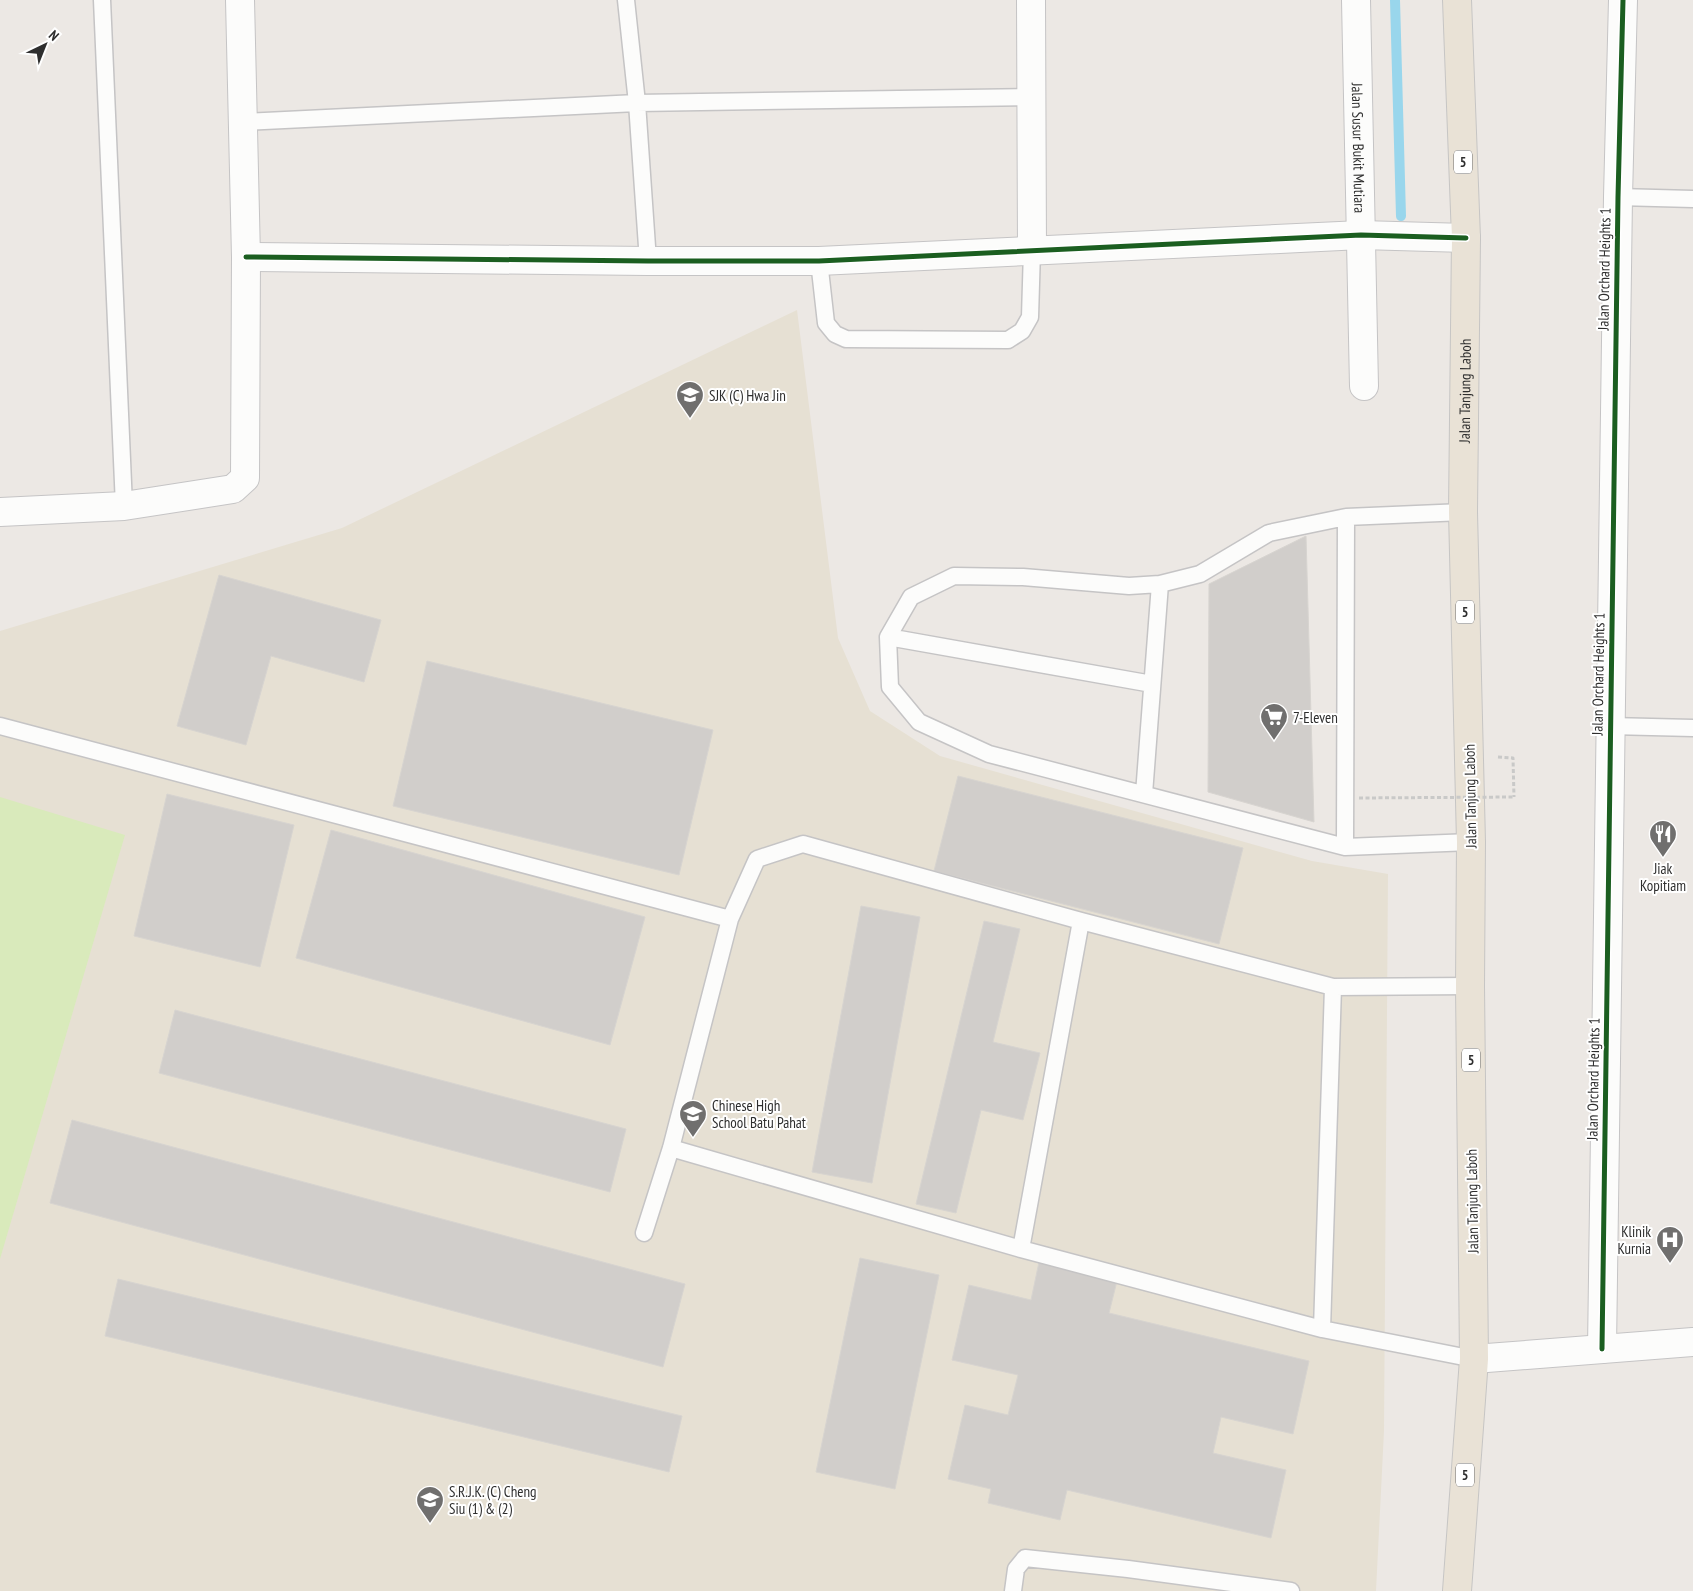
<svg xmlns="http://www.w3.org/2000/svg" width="1693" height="1591" viewBox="0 0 1693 1591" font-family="'PT Sans Narrow',sans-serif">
	<rect width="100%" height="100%" fill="#ece8e4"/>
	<path fill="#e6e0d3" d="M797 310 838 638 870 711 940 756 1312 861 1388 874 1384 1431 1376 1591H0V631L342 528Z"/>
	<path fill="#d9eabb" d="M0 797 125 835 0 1259Z"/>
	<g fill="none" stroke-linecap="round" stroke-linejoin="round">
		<path stroke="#99d6ec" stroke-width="10" d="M1395 0 1401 216"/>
	</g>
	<path fill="#d1cecb" stroke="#d7d4d0" d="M1306 536 1314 822 1208 792 1209 584Z
		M219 575 381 620 364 682 271 656 246 745 177 726Z
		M427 661 713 730 679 875 393 806Z
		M958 776 1243 848 1219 944 934 871Z
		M167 794 294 825 260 967 134 936Z
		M331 830 645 917 610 1045 296 958Z
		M861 906 920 917 872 1183 812 1172Z
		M984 921 1020 929 993 1042 1040 1053 1023 1120 981 1110 956 1213 916 1204Z
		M175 1010 626 1129 610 1192 159 1073Z
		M72 1120 685 1284 663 1367 50 1203Z
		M860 1258 939 1275 895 1489 816 1472Z
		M1039 1262 1117 1281 1109 1313 1309 1361 1293 1434 1221 1417 1213 1453 1286 1470 1271 1538 1067 1490 1060 1520 988 1503 991 1489 948 1479 965 1405 1008 1415 1018 1375 952 1360 969 1285 1031 1300Z
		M118 1279 682 1416 669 1472 105 1336Z"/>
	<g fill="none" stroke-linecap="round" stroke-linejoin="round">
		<defs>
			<path id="service" d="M102 0 124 506
				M626 0 637 103 648 261
				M242 122 637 103 1032 97
				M1618 197 1693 199
				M819 261 826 323 835 334 846 339 1008 340 1022 331 1030 317 1032 250
				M1463 512 1346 517 1345 847 1471 842
				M888 637 1152 684
				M0 726 730 919
				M1610 726 1693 728
				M1144 794 1160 584
				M1345 847 989 754 919 722 890 687 888 637 911 597 954 576 1023 577 1129 586 1160 584 1200 574 1269 533 1346 517
				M1333 987 1322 1329 1474 1359
				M671 1148 1021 1249 1081 921
				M644 1233 671 1148 730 919 757 859 803 844 1081 921 1333 987 1470 986
				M1021 1249 1322 1329
				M1013 1591 1016 1569 1025 1558 1128 1569 1291 1591"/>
			<g id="minor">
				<path d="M1031 0 1032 250"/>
				<path id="s1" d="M1356 0 1364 386"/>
				<path d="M246 257 648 261H819L1361 235 1466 238"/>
				<path d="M0 512 124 506 233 489 245 478 246 257 240 0"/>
				<path d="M1602 1349 1618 197 1623 0"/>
				<path d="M1474 1359 1693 1342"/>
			</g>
			<g id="trunk">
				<path id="s2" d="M1457 1591 1474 1359 1470 986 1471 842 1463 512 1466 238 1457 0"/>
			</g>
		</defs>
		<use href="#service" stroke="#c5c4c5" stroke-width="19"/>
		<use href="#minor" stroke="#c5c4c5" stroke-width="30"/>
		<use href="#trunk" stroke="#c6c5c4" stroke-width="30"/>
		<path stroke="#c9c9c8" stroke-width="3" stroke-dasharray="4 2.5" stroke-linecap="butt" d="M1498 757 1513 758 1514 797"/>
		<use href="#service" stroke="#fcfcfb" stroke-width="16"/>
		<use href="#minor" stroke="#fcfcfb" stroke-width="28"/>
		<use href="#trunk" stroke="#e9e2d6" stroke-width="28"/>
		<path stroke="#c9c9c8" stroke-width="3" stroke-dasharray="4 2.5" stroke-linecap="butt" d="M1359 798 1514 797"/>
		<defs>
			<path id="cycleway" d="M246 257 648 261H819L1361 235 1466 238
				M1602 1349 1618 197 1623 0"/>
		</defs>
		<use href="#cycleway" stroke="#fff" stroke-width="8"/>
		<use href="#cycleway" stroke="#1b5e20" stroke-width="5"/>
	</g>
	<defs>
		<symbol id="school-pin" viewBox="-11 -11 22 30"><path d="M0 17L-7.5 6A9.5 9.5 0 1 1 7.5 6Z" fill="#706f6e" stroke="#fff"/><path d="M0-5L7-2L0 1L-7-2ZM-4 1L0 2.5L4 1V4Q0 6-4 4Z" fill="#fff"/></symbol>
		<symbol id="supermarket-pin" viewBox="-11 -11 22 30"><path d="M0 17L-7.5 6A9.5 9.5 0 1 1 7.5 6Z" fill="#706f6e" stroke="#fff"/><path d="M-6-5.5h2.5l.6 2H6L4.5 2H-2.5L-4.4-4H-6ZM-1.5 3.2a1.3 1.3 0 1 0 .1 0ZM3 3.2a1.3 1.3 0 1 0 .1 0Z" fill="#fff"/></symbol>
		<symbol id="restaurant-pin" viewBox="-11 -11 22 30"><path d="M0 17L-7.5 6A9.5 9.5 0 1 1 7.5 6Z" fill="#706f6e" stroke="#fff"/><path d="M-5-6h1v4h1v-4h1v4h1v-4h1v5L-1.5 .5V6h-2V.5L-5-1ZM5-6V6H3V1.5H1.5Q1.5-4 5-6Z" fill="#fff"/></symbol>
		<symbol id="hospital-pin" viewBox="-11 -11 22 30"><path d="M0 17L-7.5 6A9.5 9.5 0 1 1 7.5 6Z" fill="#706f6e" stroke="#fff"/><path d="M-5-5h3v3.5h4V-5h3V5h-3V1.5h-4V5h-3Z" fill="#fff"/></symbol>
	</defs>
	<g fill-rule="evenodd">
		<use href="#school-pin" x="674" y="379" width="32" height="43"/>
		<use href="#supermarket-pin" x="1258" y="701" width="32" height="43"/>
		<use href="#restaurant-pin" x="1647" y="818" width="32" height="43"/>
		<use href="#school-pin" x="677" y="1098" width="32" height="43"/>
		<use href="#hospital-pin" x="1654" y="1224" width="32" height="43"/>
		<use href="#school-pin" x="414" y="1484" width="32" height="43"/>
	</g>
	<g text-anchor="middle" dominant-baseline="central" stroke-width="4" stroke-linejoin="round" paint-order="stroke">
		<g fill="#fff" stroke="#6d6d6d" stroke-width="1">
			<rect x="1454" y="150.5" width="18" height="23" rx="4"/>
			<rect x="1456" y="600.5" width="18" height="23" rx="4"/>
			<rect x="1462" y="1048.5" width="18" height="23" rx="4"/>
			<rect x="1456" y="1463.5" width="18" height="23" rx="4"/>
		</g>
		<g font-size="14" font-weight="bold" fill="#2e2e2e">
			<text x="1463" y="162">5</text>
			<text x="1465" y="612">5</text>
			<text x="1471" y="1060">5</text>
			<text x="1465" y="1475">5</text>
		</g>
		<g font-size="15" fill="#2e2e2e" stroke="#fff">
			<text stroke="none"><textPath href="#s1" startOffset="148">Jalan Susur Bukit Mutiara</textPath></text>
			<text transform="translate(1604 269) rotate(-89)">Jalan Orchard Heights 1</text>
			<text stroke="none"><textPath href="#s2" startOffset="1201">Jalan Tanjung Laboh</textPath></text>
			<text transform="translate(1598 674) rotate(-89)">Jalan Orchard Heights 1</text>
			<text transform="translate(1470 796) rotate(-91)">Jalan Tanjung Laboh</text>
			<text transform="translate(1593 1079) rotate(-89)">Jalan Orchard Heights 1</text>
			<text transform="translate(1472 1201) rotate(-91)">Jalan Tanjung Laboh</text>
		</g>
		<g font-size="15" fill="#2e2e2e" stroke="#fff" text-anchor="start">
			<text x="709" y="395">SJK (C) Hwa Jin</text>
			<text x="1293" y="717">7-Eleven</text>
			<text x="1663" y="868" text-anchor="middle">Jiak<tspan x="1663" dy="17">Kopitiam</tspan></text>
			<text x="712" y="1105">Chinese High<tspan x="712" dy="17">School Batu Pahat</tspan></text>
			<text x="1651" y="1231" text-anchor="end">Klinik<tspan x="1651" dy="17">Kurnia</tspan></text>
			<text x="449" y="1491">S.R.J.K. (C) Cheng<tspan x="449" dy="17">Siu (1) &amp; (2)</tspan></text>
		</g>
	</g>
	<g transform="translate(45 45) rotate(43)" stroke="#ffffff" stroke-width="4" paint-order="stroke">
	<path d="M0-4L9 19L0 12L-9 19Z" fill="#2e2e2e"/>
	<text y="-8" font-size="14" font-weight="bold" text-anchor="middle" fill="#2e2e2e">N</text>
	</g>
</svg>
